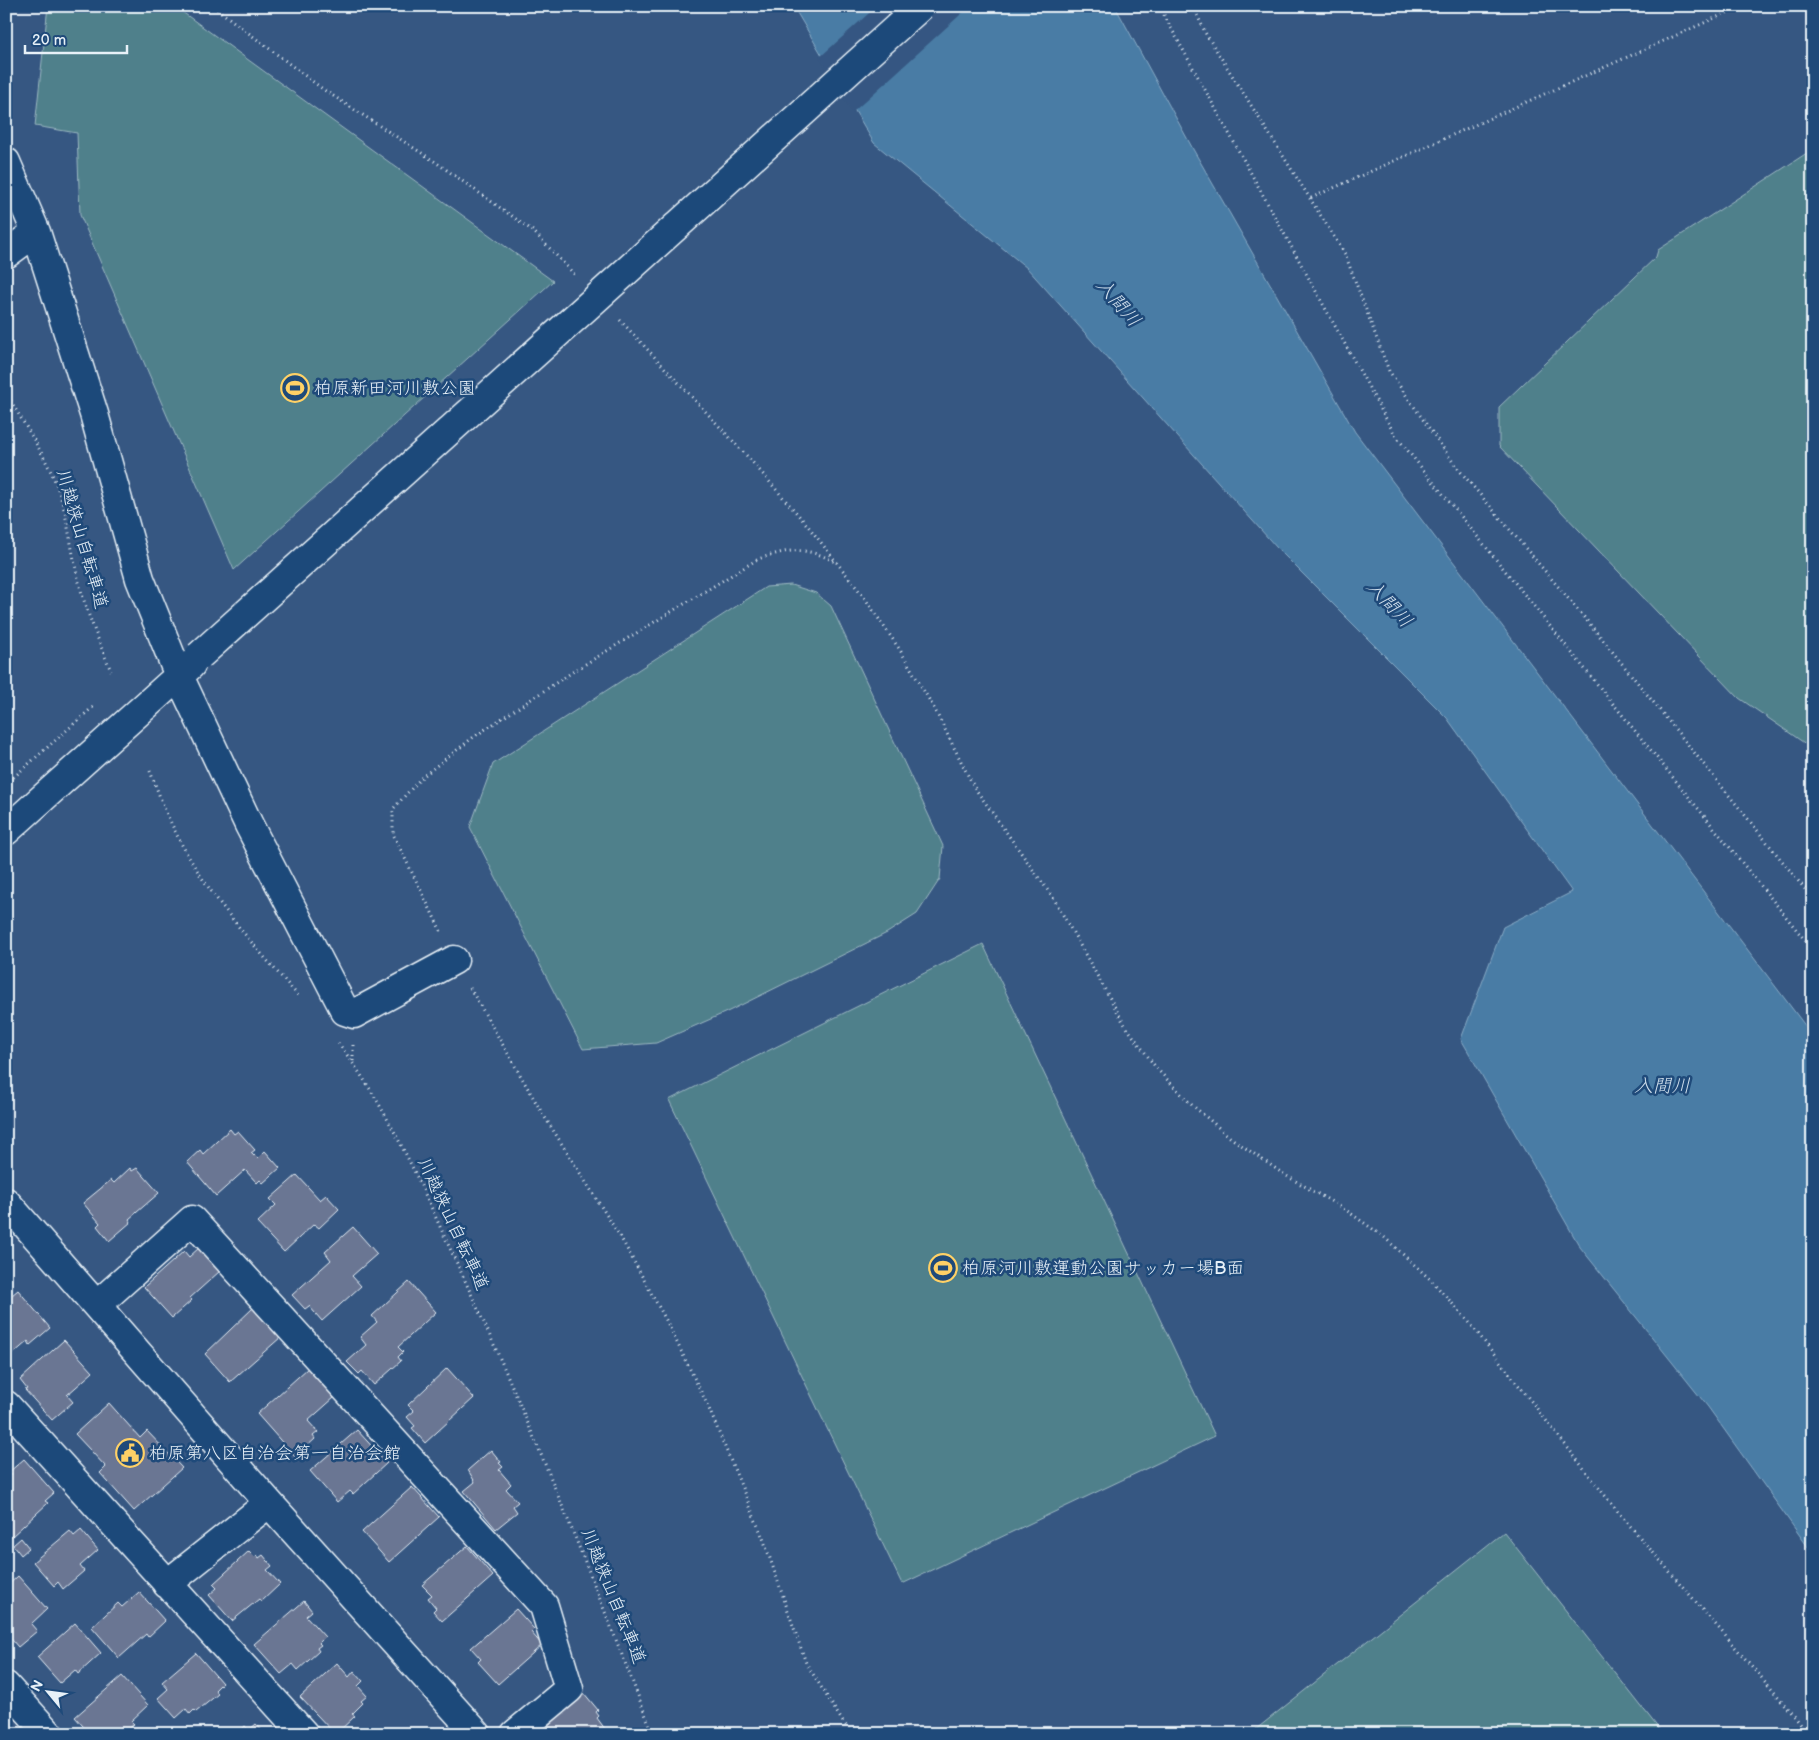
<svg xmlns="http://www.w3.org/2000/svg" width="1819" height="1740" viewBox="0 0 1819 1740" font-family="'Balsamiq Sans','Klee One',sans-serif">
	<rect width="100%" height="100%" fill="#365782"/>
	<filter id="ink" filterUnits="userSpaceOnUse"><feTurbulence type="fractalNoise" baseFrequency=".02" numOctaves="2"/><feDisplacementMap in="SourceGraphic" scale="10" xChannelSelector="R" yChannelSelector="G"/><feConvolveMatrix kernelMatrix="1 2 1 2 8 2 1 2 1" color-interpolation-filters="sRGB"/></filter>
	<g filter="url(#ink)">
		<path fill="#50808b" stroke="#9cb8c2" d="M48 6H174L553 281 234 570 80 215 77 133 35 126Z
			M1813 149V749L1739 698 1499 446V407L1656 257 1658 250Z
			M791 585 816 593 831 606 943 846 940 879 917 914 887 933 729 1011 656 1043 583 1049 470 827 493 764 766 587Z
			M983 944 1215 1436 902 1584 669 1100Z
			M1504 1532 1663 1734H1250Z"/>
		<path fill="#487ca5" stroke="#88abc6" d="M793 6H1115L1194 151 1355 432 1813 1036V1554L1708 1407 1580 1247 1461 1039 1503 927 1572 892 1447 718 1277 548 1027 268 874 143Z"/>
		<path fill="#365782" d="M877 6H970L853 112 820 57Z"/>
		<path fill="#6b7693" stroke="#e8f1f8" d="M230 1129 234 1134 238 1131 255 1150 251 1153 254 1156 255 1155 258 1158 265 1151 280 1168 263 1183 260 1180 257 1183 245 1170 216 1196 187 1162 200 1150 203 1154Z
			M130 1168 132 1171 137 1168 159 1193 129 1219 131 1222 109 1241 97 1226 100 1223 83 1203 111 1180 114 1183Z
			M297 1175 320 1200 326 1195 339 1209 319 1228 314 1224 284 1252 257 1223 276 1205 270 1199Z
			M353 1227 377 1254 352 1276 361 1286 322 1321 309 1306 305 1309 292 1295 331 1260 325 1252Z
			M200 1247 220 1271 190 1298 192 1300 172 1318 144 1287 184 1251 189 1257Z
			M409 1282 436 1312 398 1347 403 1352 398 1357 401 1361 374 1385 362 1371 359 1374 347 1362 366 1345 360 1337 377 1322 372 1316Z
			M18 1290 50 1328 30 1345 28 1341 6 1360V1300Z
			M254 1307 281 1337 230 1382 205 1354Z
			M64 1340 93 1372 67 1395 73 1402 52 1420 25 1390 27 1389 20 1380Z
			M308 1368 335 1397 308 1421 318 1432 313 1436 315 1439 295 1457 257 1414Z
			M447 1368 474 1398 425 1443 412 1428 415 1426 407 1417 414 1411 408 1405Z
			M109 1403 140 1438 147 1431 182 1468 134 1511 100 1473 106 1467 75 1434Z
			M357 1430 387 1463 353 1494 350 1491 337 1502 310 1471Z
			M491 1450 501 1462 499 1463 503 1467 499 1470 511 1484 506 1489 518 1502 513 1506 517 1512 496 1529 464 1491 475 1482 468 1470Z
			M24 1459 54 1493 45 1501 48 1503 11 1537 6 1532V1480L12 1475 9 1472Z
			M412 1487 439 1517 389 1562 362 1532Z
			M81 1530 98 1550 80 1566 84 1571 63 1589 58 1582 54 1586 33 1562 70 1531 74 1536Z
			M21 1538 29 1548 21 1555 13 1545Z
			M467 1546 493 1576 442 1621 433 1611 436 1608 428 1598 432 1595 422 1585Z
			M249 1551 255 1557 257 1555 259 1558 263 1555 272 1566 267 1570 280 1584 261 1602 259 1599 232 1621 209 1595 217 1588 213 1584Z
			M18 1576 47 1609 31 1624 37 1631 18 1647 6 1633V1587Z
			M139 1592 165 1621 148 1637 146 1634 119 1658 92 1627 118 1603 122 1607Z
			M304 1601 312 1611 306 1616 325 1637 319 1643 321 1645 317 1648 319 1651 298 1670 293 1664 281 1674 254 1644Z
			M516 1609 534 1629 531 1632 542 1645 498 1684 478 1662 481 1659 471 1648Z
			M75 1623 101 1653 78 1674 75 1670 60 1683 37 1657Z
			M196 1653 222 1683 215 1690 218 1694 196 1712 194 1710 190 1714 186 1709 176 1718 158 1698 168 1689 162 1682Z
			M337 1663 349 1677 354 1671 363 1681 358 1686 367 1696 361 1701 363 1703 352 1714 355 1716 337 1733 335 1729 332 1731 300 1697Z
			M122 1676 148 1705 131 1721 134 1724 123 1734H90L75 1717Z
			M583 1692 598 1710 596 1712 599 1716 597 1718 605 1729 599 1734H539L553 1722 551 1719Z
			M256 1724 265 1734H237L245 1726 249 1730Z"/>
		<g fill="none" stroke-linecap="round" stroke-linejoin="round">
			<defs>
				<path id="minor" d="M6 162 36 232 94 414 140 579 179 676 249 825 345 1011 354 1014 454 960
					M6 254 36 232
					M6 831 191 665
					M6 1202 269 1503 477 1734
					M97 1305 192 1220 544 1606 569 1689 515 1734
					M6 1405 304 1734
					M167 1584 269 1503
					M6 1686 49 1734"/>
			</defs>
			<use href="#minor" stroke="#e8f1f8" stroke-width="31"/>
			<path stroke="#e8f1f8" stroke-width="3" stroke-dasharray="1 4" stroke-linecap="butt" d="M213 6 324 90 434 161 533 231 575 275
				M1159 6 1395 435 1813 950
				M1193 6 1206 34 1345 254 1389 371 1455 465 1594 629 1813 899
				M1311 198 1742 6
				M620 320 747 456 808 526 864 597 900 650 934 708 974 787 1054 899 1125 1025 1157 1069 1192 1105 1231 1138 1285 1175 1346 1210 1384 1237 1432 1281 1469 1322 1618 1512 1781 1700 1807 1734
				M6 392C23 424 46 455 58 489 68 518 71 549 78 578 85 610 99 641 111 671
				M150 771C157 789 164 809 173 827 203 891 254 945 300 998
				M6 784 93 707
				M441 931 393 834V809L422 777 475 736 574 671 758 559C789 549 806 546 835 562
				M470 988 541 1111 621 1238 666 1320 707 1404 763 1538 806 1663 843 1722 853 1734
				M338 1043C388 1107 420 1184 454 1257 527 1413 590 1573 653 1734
				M353 1061V1045"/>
			<use href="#minor" stroke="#1f4a7a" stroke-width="28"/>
			<defs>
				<path id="minor-bridge" d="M199 656 921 6"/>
			</defs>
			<use href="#minor-bridge" stroke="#e8f1f8" stroke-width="31" stroke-linecap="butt"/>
			<use href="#minor-bridge" stroke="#1f4a7a" stroke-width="28"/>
		</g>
	</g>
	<defs>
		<symbol id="stadium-ring" viewBox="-11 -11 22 22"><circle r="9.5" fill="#1f4a7a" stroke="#ffd166" stroke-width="1.5"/><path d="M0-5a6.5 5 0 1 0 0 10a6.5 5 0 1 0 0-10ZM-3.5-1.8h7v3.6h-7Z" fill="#ffd166"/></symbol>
		<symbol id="civic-ring" viewBox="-11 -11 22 22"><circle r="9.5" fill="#1f4a7a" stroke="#ffd166" stroke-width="1.5"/><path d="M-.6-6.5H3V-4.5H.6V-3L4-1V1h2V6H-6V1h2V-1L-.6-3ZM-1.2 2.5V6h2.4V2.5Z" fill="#ffd166"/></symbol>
	</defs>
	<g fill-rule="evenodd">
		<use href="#stadium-ring" x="279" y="372" width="32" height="32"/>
		<use href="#stadium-ring" x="927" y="1252" width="32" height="32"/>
		<use href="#civic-ring" x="114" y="1437" width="32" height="32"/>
	</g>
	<g text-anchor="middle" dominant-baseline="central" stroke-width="5" stroke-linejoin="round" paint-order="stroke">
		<g font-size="18" fill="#e8f1f8" stroke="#1f4a7a" text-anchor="start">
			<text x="314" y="388">柏原新田河川敷公園</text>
			<text x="962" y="1268">柏原河川敷運動公園サッカー場B面</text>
			<text x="149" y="1453">柏原第八区自治会第一自治会館</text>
		</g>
		<g font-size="18" fill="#e8f1f8" stroke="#1f4a7a">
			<text transform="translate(82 539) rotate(74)">川越狭山自転車道</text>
			<text transform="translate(453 1224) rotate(65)">川越狭山自転車道</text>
			<text transform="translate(613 1596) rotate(68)">川越狭山自転車道</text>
		</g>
		<g font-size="19" font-style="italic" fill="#d0dfec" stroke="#1f4a7a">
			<text transform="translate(1118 303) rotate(49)">入間川</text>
			<text transform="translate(1389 604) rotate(47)">入間川</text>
			<text x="1662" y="1086">入間川</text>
		</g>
	</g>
	<rect width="1819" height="1740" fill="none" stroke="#1f4a7a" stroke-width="25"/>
	<rect x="12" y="12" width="1794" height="1715" fill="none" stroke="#e8f1f8" stroke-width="2" filter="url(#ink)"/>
	<g transform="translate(48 1692) rotate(299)" stroke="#1f4a7a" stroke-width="4" paint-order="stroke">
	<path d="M0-4L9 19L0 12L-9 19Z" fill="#e8f1f8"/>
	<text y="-8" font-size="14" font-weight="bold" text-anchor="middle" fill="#e8f1f8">N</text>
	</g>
	<path d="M25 45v8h102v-8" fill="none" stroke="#e8f1f8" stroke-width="2.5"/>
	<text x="32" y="45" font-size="15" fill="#e8f1f8" stroke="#1f4a7a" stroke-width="4" paint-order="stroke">20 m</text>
</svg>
